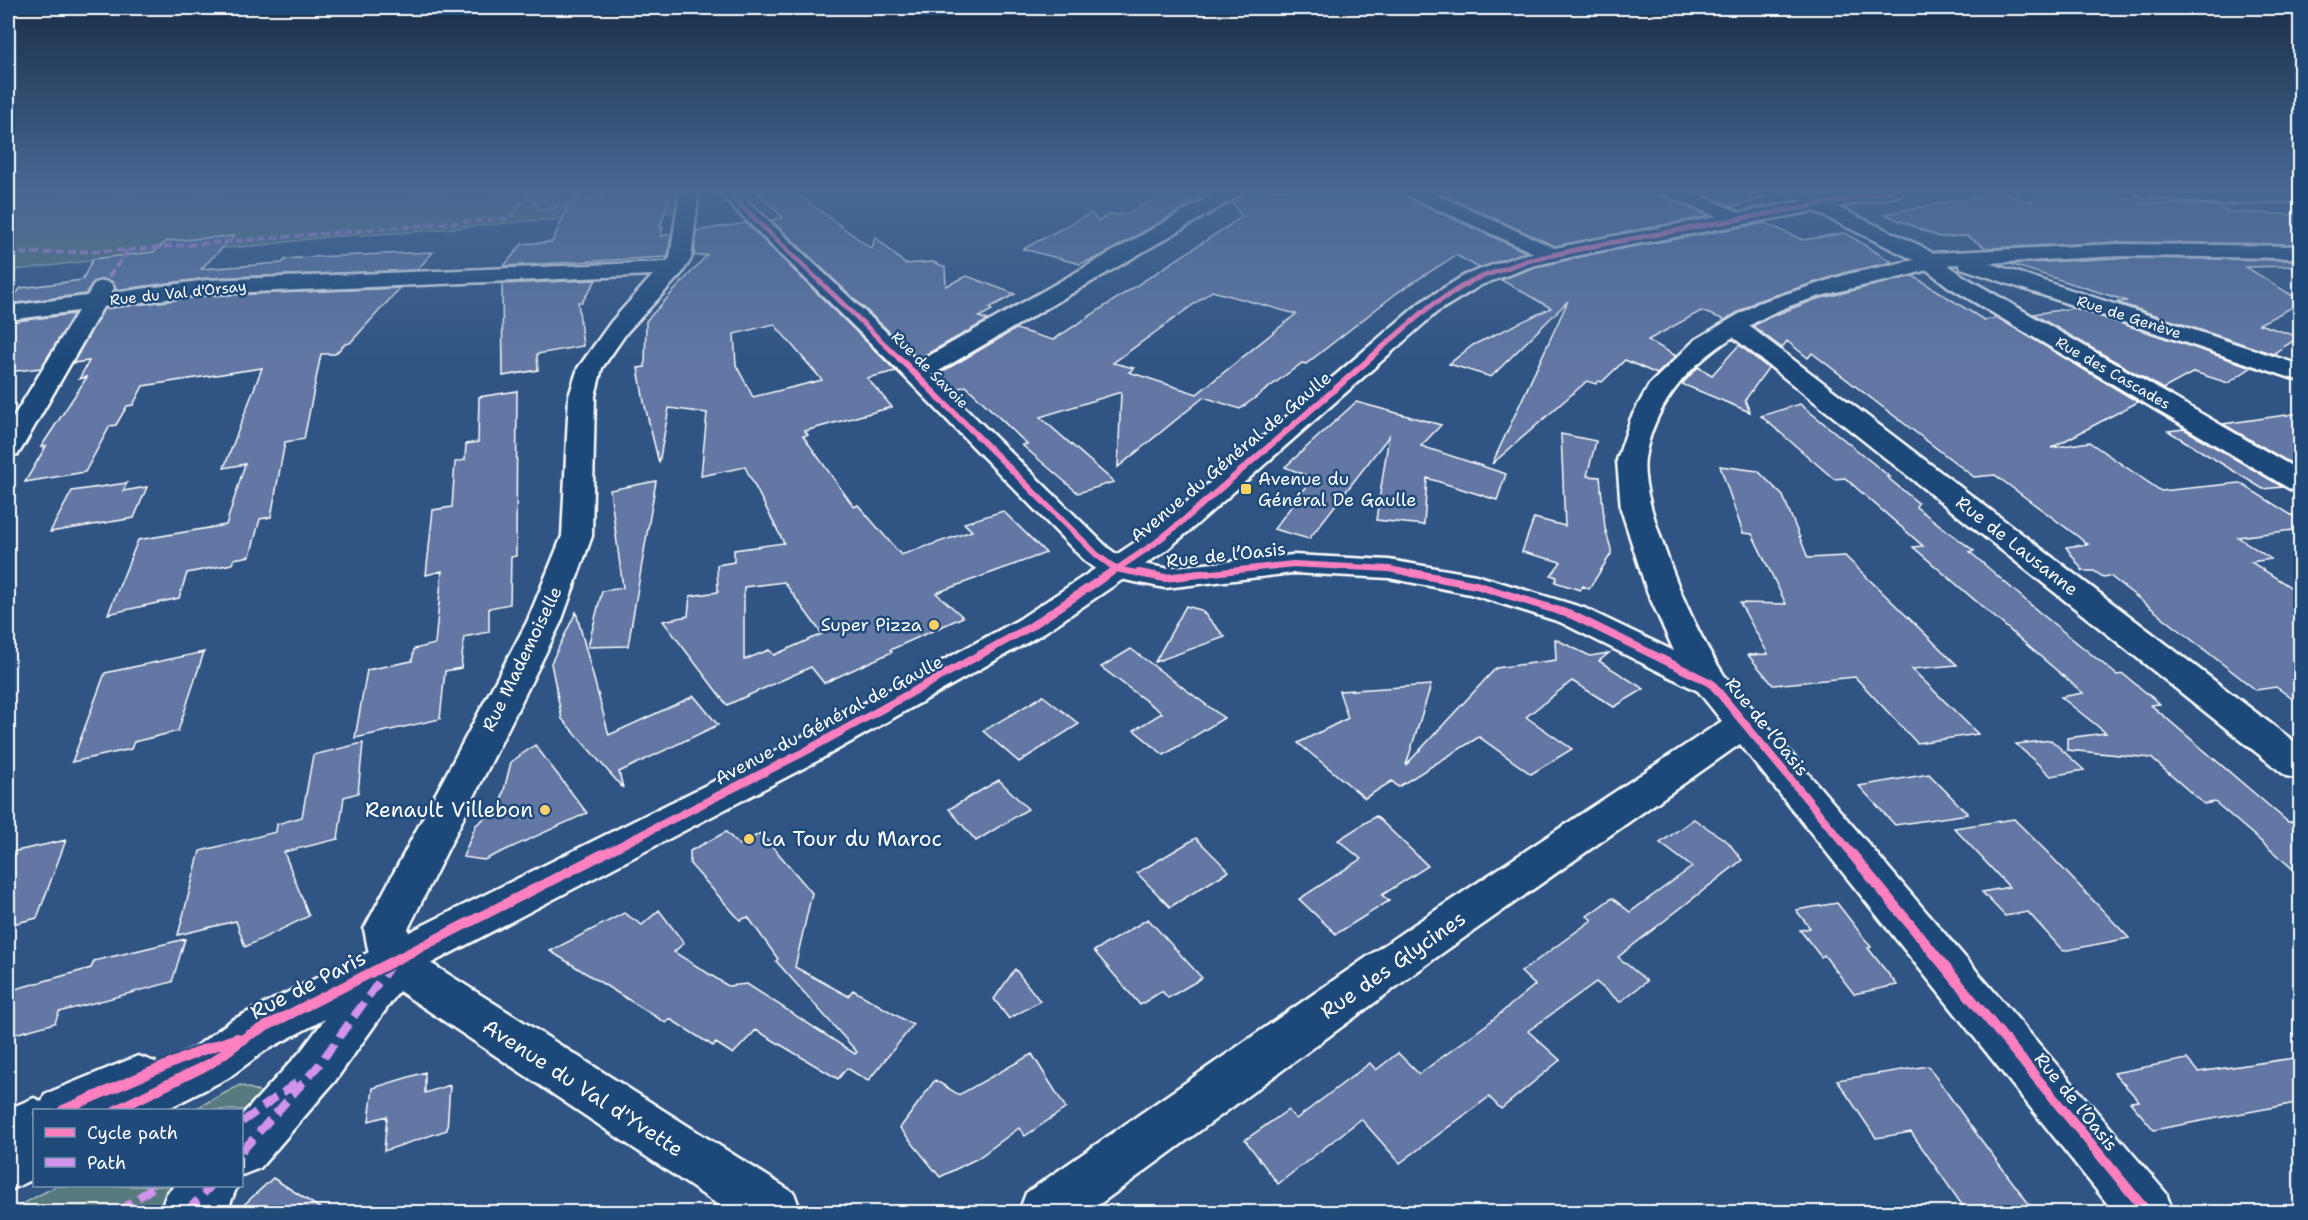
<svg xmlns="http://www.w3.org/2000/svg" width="2308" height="1220" viewBox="0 0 2308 1220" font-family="'Shantell Sans',sans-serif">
	<rect width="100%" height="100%" fill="#305585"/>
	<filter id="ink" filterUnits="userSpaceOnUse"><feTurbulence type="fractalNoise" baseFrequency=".0167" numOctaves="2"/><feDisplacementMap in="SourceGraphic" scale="12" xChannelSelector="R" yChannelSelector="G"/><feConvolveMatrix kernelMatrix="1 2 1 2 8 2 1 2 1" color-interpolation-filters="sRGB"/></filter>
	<g filter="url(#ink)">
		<path fill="#597a7e" stroke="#acbcbe" stroke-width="1.5" d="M8 190H687L681 212 528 221 413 232 326 237 262 245 138 255 8 271Z
			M240 1085 272 1096 242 1127V1110H193Z
			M56 1186H182L156 1212H8Z"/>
		<path fill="#6277a4" stroke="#fff" stroke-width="1.5" fill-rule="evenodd" d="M582 190H671L660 228H663L660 236 671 234 668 257 504 266 522 244 552 242 569 205 576 204Z
			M755 190H792L872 249 875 237 905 264 933 262 945 267 946 286 967 276 1015 294 989 308 992 310 979 317 988 320 918 359 771 220 783 218Z
			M1181 190H1216L1101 256 1080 264 1023 249 1091 213 1098 221 1111 214 1120 215 1130 212 1166 194 1171 195Z
			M1246 190H1400L1403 196 1526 252 1479 268 1456 255 1398 292 1306 364 1302 363 1240 409 1204 397 1118 467 1121 392 1040 417 1114 482 1078 493 1022 445 1027 444 966 386 953 390 938 374 1016 329 1053 340 1242 217 1232 202 1243 196ZM1212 291 1296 314 1197 394 1129 372 1134 368 1113 363Z
			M1433 190H1659L1662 196 1709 216 1555 246Z
			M1693 190H1763L1764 198 1733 207Z
			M2038 190H2062L2138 199 2140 203 2217 206 2227 212 2301 215V244L2118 242 1986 248 1967 236 1939 237 1884 214 2004 192 2031 202Z
			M746 223 896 371 867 378 892 407 805 431 808 435 803 436 854 507 858 505 901 555 972 531 964 523 1003 511 1046 553 936 593 963 617 890 650 892 652 824 683 811 667 727 705 663 621 688 616 690 596 718 592 717 565 734 562V550L784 543 745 467 701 476 707 413 669 408 659 463 644 402 638 368 645 367 646 321 707 255 694 256 696 231ZM774 324 822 380 753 397 736 365 734 334ZM784 582 822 634 774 655 769 650 744 660V587Z
			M1765 223 1803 240 1845 233 1892 262 1847 272 1757 301 1725 320 1701 311 1648 340 1676 356 1657 374 1625 360 1602 382 1599 381 1596 384 1587 381 1492 464 1568 301 1491 377 1449 364 1473 345 1551 308 1501 280 1533 268 1593 254Z
			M234 236 201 269 282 263 286 259 311 257 433 252 417 270 207 278 115 290 113 282 102 279 93 282 86 294 8 304 21 288 82 280 93 259 154 252 167 241Z
			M2118 258 2301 260V266L2246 267 2301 301V303L2259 324 2299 337 2273 354 2116 302 2127 301 2010 264Z
			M1913 276 1984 320 1998 318 2138 402 2051 448 2089 442 2161 491 2240 483 2301 521V529L2238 537 2271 559 2251 562 2301 594V705L2276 687 2256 690 2110 576 2103 577 2094 571H2083L2066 547 2088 544 1995 475 1974 477 1812 353 1808 358 1787 341 1782 348 1753 326 1770 317 1814 300Z
			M596 280 582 302H578L583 346 537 354 538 370 503 376 502 284Z
			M400 288 350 343 345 344 335 354H321L304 439 285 442 271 517 260 519 250 556 234 559 232 564 187 573 179 598 108 614 138 540 226 525 245 464 224 468 262 368 143 386 133 405 127 406 116 425 110 426 85 472 25 482 46 446 41 447 87 377 79 379 89 361 73 363 104 309 207 296Z
			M2074 308 2252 367 2228 383 2194 372 2163 389 2033 314Z
			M74 314 41 368 8 372V322Z
			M1739 345 1768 368 1745 400 1750 412 1682 384 1698 367 1712 375Z
			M517 391 516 556 511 557 510 604 489 608V632L464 637 461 668 445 671 440 719 355 738 367 670 412 661 414 649 435 644 442 571 426 575 433 510 452 507 455 462 465 460 466 444 478 442 479 397Z
			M1356 402 1441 425 1421 446 1506 474 1497 500 1427 478 1424 525 1376 520 1389 436 1309 539 1274 529 1313 478 1285 467Z
			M1800 404 1890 477H1887L1918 503 1916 507 1974 551 1970 552 2039 612 2117 675 2123 674 2160 704 2151 705 2288 822 2301 821V876L2215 802 2204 804 2151 758 2067 750V738L2106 733 2061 697 2083 693 1913 547 1923 546 1845 478 1834 479 1761 416Z
			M2301 413V469L2223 424Z
			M2184 429 2283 487 2263 489 2168 431Z
			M1561 434 1596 441 1587 476 1600 477 1605 528 1611 549V554L1589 589 1583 586 1580 590 1555 582 1557 577 1551 575 1561 562 1522 552 1534 518 1565 526Z
			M1720 466 1758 471 1783 496 1808 558 1845 556 1957 665 1912 669 1978 734 1917 743 1855 677 1773 685 1748 655 1768 654 1740 603 1786 604 1752 534 1743 533Z
			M656 481 628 646 588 647 602 591 623 588 610 490Z
			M127 483 123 491 147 487 134 518 50 532 72 491Z
			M1186 606 1201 610 1225 637 1155 662Z
			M576 612 609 735 694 696 718 725 619 772 623 788 562 719 551 663Z
			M1555 639 1590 656 1609 653 1599 661 1644 689 1614 707 1572 681 1526 717 1572 749 1531 774 1479 737 1398 787 1392 781 1365 798 1298 743 1348 718 1339 691 1431 685 1406 765 1496 668 1556 660Z
			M1131 649 1224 718 1164 755 1134 730 1162 713 1101 667Z
			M204 652 178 731 134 742 131 749 72 762 105 673Z
			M1043 696 1079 724 1019 762 983 731Z
			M2051 740 2084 770 2051 776 2016 744Z
			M363 743 358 793 344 797 338 839 284 852 309 916 245 947 236 921 178 935 200 851 276 832 277 824 302 817 313 755Z
			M535 745 587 813 484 860 463 857 476 825 500 806 511 762Z
			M1929 774 1968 814 1895 825 1859 786Z
			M999 780 1028 809 976 841 949 809Z
			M1376 816 1428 866 1382 895 1389 901 1336 934 1299 899 1361 859 1338 840Z
			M1694 819 1728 842 1742 860 1618 957 1647 981 1620 1002 1596 982 1528 1031 1560 1060 1501 1109 1489 1097 1400 1163 1361 1119 1278 1184 1245 1140 1288 1110 1296 1119 1370 1063 1376 1070 1398 1053 1419 1074 1486 1025 1535 985 1521 972 1592 920 1587 916 1612 898 1630 912 1692 867 1660 843Z
			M2014 819 2047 852 2129 938 2063 951 2028 912 2005 916 1982 892 2009 887 1954 828Z
			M726 832 739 845 761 833 812 893 795 967 848 996 853 990 913 1025 868 1081 847 1068 838 1079 756 1030 733 1054 716 1043 713 1046 670 1019 666 1023 550 951 624 913 642 925 659 910 684 943 674 952 728 986 747 984 855 1054 857 1052 776 961 778 959 748 917 740 920 690 864V851Z
			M1196 838 1229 871 1170 907 1137 873Z
			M66 840 37 918 8 925V863L12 852Z
			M1837 903 1871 947 1868 948 1897 985 1854 994 1824 955 1821 957 1800 930 1810 928 1796 910Z
			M1148 919 1202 978 1168 998 1162 991 1140 1005 1094 951Z
			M185 939 172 982 59 1012 55 1023 8 1036V991L91 968 94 961Z
			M1015 969 1040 1001 1009 1019 994 999Z
			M1032 1054 1066 1108 1025 1136 1019 1128 978 1158 940 1177 900 1128 935 1080 959 1095Z
			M2301 1057V1102L2154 1130 2130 1102 2139 1101 2114 1073 2187 1059 2198 1072Z
			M1928 1066 1970 1125 2035 1212H1967L1911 1132 1876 1138 1837 1080Z
			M425 1072V1093L450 1085 447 1130 384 1151 387 1116 369 1121 373 1088Z
			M273 1178 326 1212H236Z"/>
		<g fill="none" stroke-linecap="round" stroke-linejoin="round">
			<defs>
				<path id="lane" d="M1784 190C1800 190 1811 193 1822 205L1817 208Z"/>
				<path id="street" d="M684 190H703L698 197 691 259 682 273 627 332 602 368 595 396 592 536 561 622 408 929 413 952 794 1193 801 1212H729L399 991 335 1081 260 1168 242 1175V1115L301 1051 370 959 364 929 527 622 562 536 569 396 578 368 611 322 653 275 207 294 103 307 22 448 18 454 8 456V426L78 311 8 320V306L87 296 95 283 103 281 111 283 114 288 111 293 207 280 666 262 670 258 679 196Z
					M716 190H736L918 362 1221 190H1244L1242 194 932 375 1108 548 1126 561 1165 568 1293 555 1389 560 1476 575 1584 608 1674 651 1647 591 1621 509 1617 460 1631 418 1649 385 1695 340 1758 303 1848 274 1914 260 1810 209 1807 205 1810 201H1824L1921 246 1932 253 2118 244 2300 246V258L2118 256 1989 263 2300 365V381L1961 268 1959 264 1948 265 1965 277 2300 471V492L2290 489 1949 287 1927 270C1869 288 1802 292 1749 326L2300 746V779L2286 776 1733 337C1688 366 1654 404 1645 458 1641 485 1658 530 1667 556 1682 598 1699 637 1724 675L2166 1193 2173 1212H2114L1740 744 1441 954 1089 1212H1019L1026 1193 1409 928 1722 721 1698 691 1560 622 1470 594 1389 578 1293 573 1165 588 1105 576 1086 562 907 379Z
					M1402 190H1427L1559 250 1563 254 1559 258 1552 260 1545 258 1404 194Z
					M1661 190H1687L1745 215 1748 219 1745 223H1731L1663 194Z
					M2135 190 2220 192 2300 190V201L2220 204 2144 196 2137 194Z
					M175 1186H237L230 1204 222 1212H160L167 1193Z"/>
				<path id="secondary" d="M1863 190H1905L1903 194 1896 196 1593 252 1532 266 1481 285 1437 312 1195 526 1165 551 1042 634 817 761 266 1050 228 1078 165 1110H34V1179L8 1191V1109L34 1098 42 1102 45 1094 138 1056 155 1062 157 1066 194 1048 232 1020 791 743 1018 620 1143 537 1173 514 1421 302 1465 275 1518 256 1593 240Z"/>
			</defs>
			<use href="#lane" stroke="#fff" stroke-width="4"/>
			<use href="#street" stroke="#fff" stroke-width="5"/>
			<use href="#secondary" stroke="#fff" stroke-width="5"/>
			<use href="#lane" fill="#1f4a7a" fill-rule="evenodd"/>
			<use href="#street" fill="#1f4a7a" fill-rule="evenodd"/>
			<use href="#secondary" fill="#1f4a7a" fill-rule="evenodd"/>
			<path stroke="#d193ec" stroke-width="4" stroke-dasharray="8 4" stroke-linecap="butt" d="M8 254 128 250 510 218 523 199 534 198 536 210 559 207 578 201 692 190
				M109 277 128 250"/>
			<path stroke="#d193ec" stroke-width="8" stroke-dasharray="17 8" stroke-linecap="butt" d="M242 1122 300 1080
				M242 1151 318 1066 391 965
				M118 1212 155 1186
				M186 1212 211 1186"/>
			<defs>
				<path id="cycleway-far3" d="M725 190 899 358
					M1370 358 1429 307 1473 280 1526 261 1593 246 1896 190"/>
				<path id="cycleway-far2" d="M898 357 1097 555 1116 569 1147 575
					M1108 575 1154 544 1184 520 1372 357
					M1195 575 1293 564 1389 569 1420 575"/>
				<path id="cycleway-far1" d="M1139 573 1165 578 1208 573
					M1412 573 1476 585 1572 615 1711 683 1854 856
					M600 856 804 752 1030 627 1110 573"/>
				<path id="cycleway" d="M1852 854 2147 1212
					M63 1110 200 1051 237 1038
					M116 1110 211 1063 249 1035 603 854"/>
			</defs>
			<use href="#cycleway-far3" stroke="#1f4a7a" stroke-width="8"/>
			<use href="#cycleway-far2" stroke="#1f4a7a" stroke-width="9"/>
			<use href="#cycleway-far1" stroke="#1f4a7a" stroke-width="12"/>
			<use href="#cycleway" stroke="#1f4a7a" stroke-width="14"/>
			<use href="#cycleway-far3" stroke="#ff80c0" stroke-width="5"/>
			<use href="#cycleway-far2" stroke="#ff80c0" stroke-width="6"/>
			<use href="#cycleway-far1" stroke="#ff80c0" stroke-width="8"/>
			<use href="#cycleway" stroke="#ff80c0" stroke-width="10"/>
		</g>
	</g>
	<linearGradient id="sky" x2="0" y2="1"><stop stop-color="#1a2f49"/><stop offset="0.53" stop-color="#486894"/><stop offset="1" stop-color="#486894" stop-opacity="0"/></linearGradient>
	<rect width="2308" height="361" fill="url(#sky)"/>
	<g fill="#ffd166" stroke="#1f4a7a" stroke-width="2">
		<rect x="1240" y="483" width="12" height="12" rx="3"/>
		<circle cx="934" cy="625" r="6"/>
		<circle cx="545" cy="810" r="6"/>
		<circle cx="749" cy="839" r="6"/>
	</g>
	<g text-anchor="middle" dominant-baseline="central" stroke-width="5" stroke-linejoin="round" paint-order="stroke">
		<g font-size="15" fill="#fff" stroke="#1f4a7a">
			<text transform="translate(178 293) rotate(-6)">Rue du Val d'Orsay</text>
			<text transform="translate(2129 317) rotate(18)">Rue de Genève</text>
			<text transform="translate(930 370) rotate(45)">Rue de Savoie</text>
			<text transform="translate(2113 373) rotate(30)">Rue des Cascades</text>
		</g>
		<g font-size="18" fill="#fff" stroke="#1f4a7a">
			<text transform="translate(1231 457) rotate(-40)">Avenue du Général de Gaulle</text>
			<text transform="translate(2017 546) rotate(38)">Rue de Lausanne</text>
			<text transform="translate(1226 555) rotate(-6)">Rue de l’Oasis</text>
			<text transform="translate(522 659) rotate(-64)">Rue Mademoiselle</text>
			<text transform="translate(829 720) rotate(-28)">Avenue du Général de Gaulle</text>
			<text transform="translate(1767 727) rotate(51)">Rue de l’Oasis</text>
			<text transform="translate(2076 1102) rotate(51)">Rue de l’Oasis</text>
		</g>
		<g font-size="18" fill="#fff" stroke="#1f4a7a" text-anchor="start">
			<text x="1258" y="479">Avenue du<tspan x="1258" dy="21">Général De Gaulle</tspan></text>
			<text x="922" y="625" text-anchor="end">Super Pizza</text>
		</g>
		<g font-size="21" fill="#fff" stroke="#1f4a7a" text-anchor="end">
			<text x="533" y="810">Renault Villebon</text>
			<text x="761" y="839" text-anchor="start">La Tour du Maroc</text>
		</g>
		<g font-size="21" fill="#fff" stroke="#1f4a7a">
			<text transform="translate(1393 965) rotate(-35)">Rue des Glycines</text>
			<text transform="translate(308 985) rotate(-27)">Rue de Paris</text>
			<text transform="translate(583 1088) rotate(33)">Avenue du Val d'Yvette</text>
		</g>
	</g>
	<rect width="2308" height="1220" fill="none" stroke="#1f4a7a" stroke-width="30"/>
	<rect x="15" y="15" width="2278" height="1190" fill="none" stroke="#fff" stroke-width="2" filter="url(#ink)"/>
	<rect x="33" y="1109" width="210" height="78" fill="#1f4a7a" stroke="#7992af" stroke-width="1.5"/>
	<rect x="45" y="1128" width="30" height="9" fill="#ff80c0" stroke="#7992af" stroke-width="1.5"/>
	<text x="87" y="1139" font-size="18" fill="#ffffff">Cycle path</text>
	<rect x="45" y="1158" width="30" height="9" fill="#d193ec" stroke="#7992af" stroke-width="1.5"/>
	<text x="87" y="1169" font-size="18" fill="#ffffff">Path</text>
</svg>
